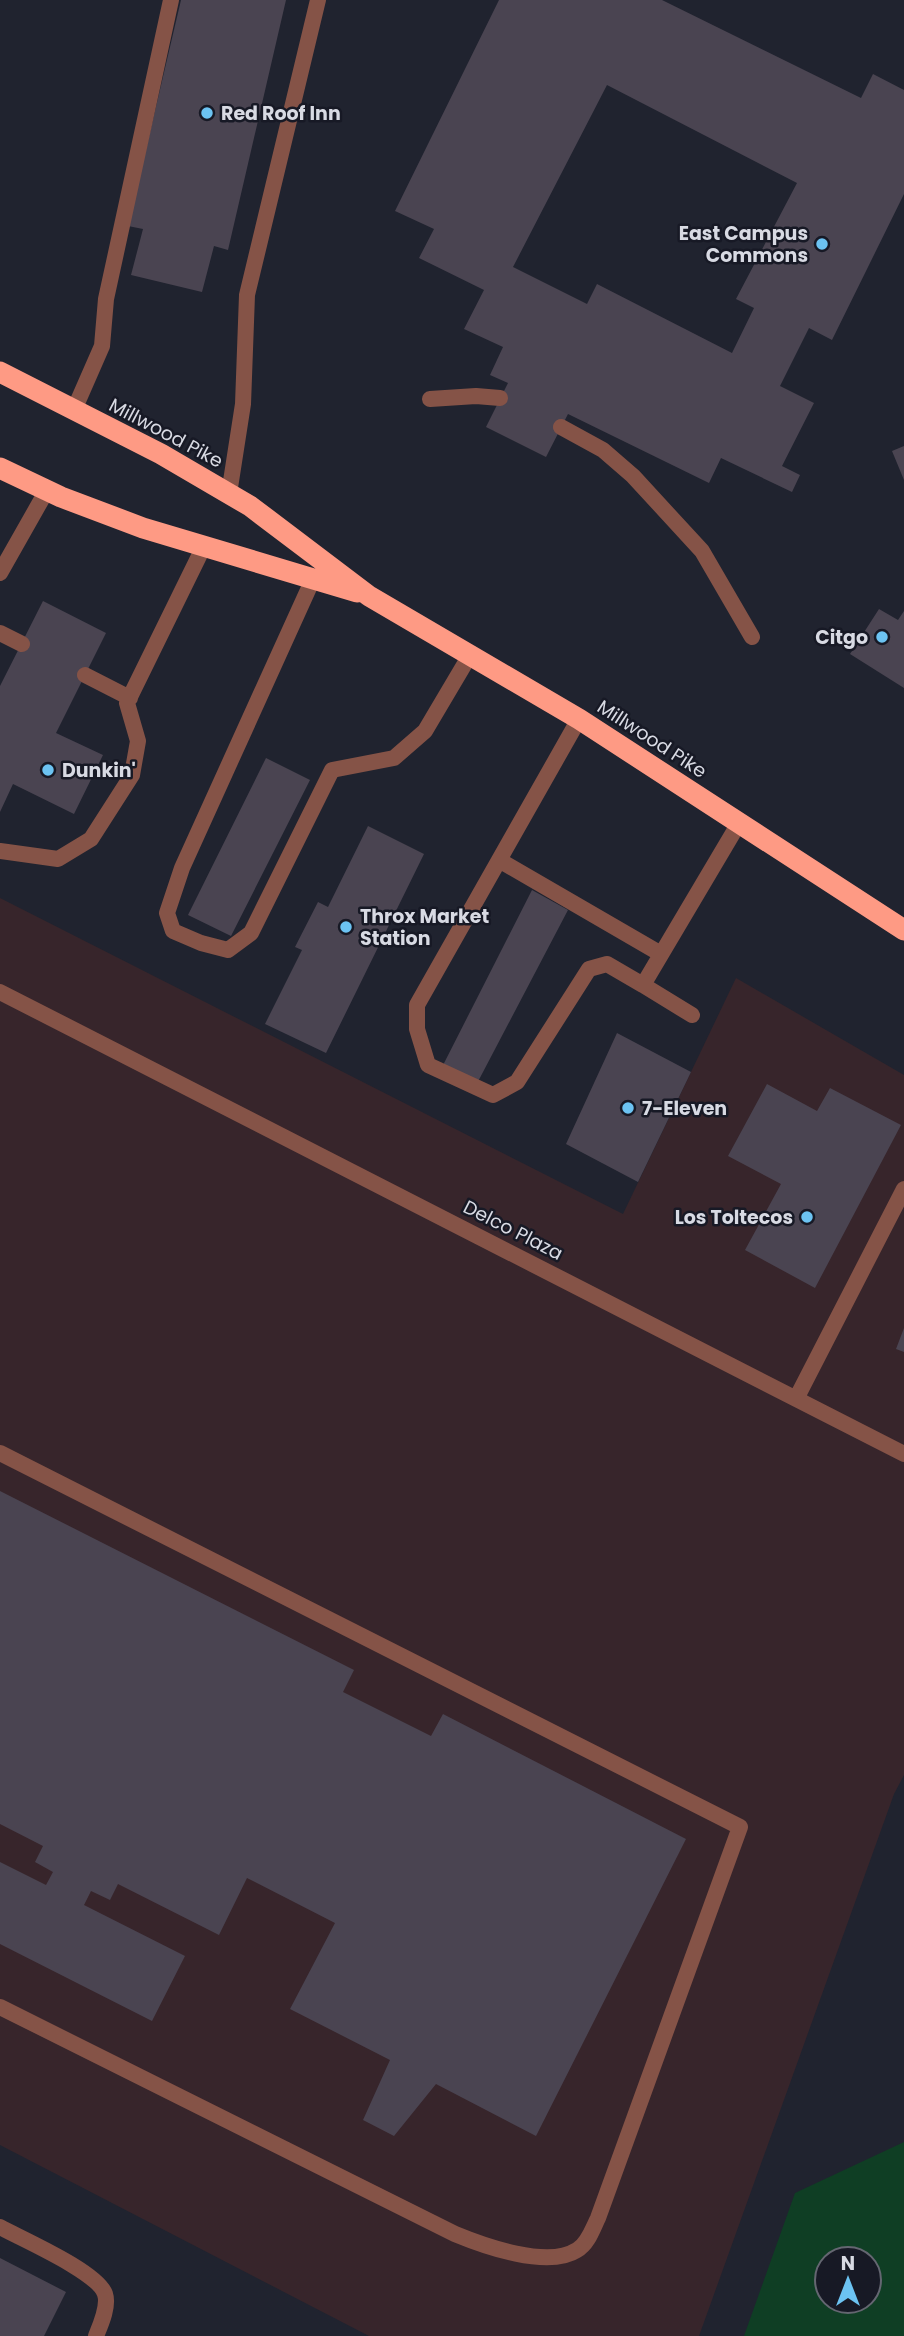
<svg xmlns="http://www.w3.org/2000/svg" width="904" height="2336" viewBox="0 0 904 2336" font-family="Poppins,sans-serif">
	<rect width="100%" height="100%" fill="#20232f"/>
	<path fill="#37252b" d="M0 898 623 1214 736 978 904 1075V1775L894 1794 699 2336H369L0 2145Z"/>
	<path fill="#0f3e24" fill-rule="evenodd" d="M904 2142V2336H744L795 2193ZM827 2259H869V2301H827Z"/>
	<path fill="#4a4451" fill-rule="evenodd" d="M181 0H286L228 250 214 246 202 292 131 275 143 229 128 226Z
		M499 0H662L861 98 873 74 904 90V194L832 340 809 328 780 386 814 403 782 466 800 475 792 492 721 458 709 483 568 414 546 457 486 427 508 383 490 375 503 347 464 329 484 290 419 258 434 229 395 211ZM607 85 797 183 736 299 754 308 732 353 597 284 587 304 513 267Z
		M904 446V480L892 451Z
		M43 601 106 633 56 733 103 755 74 814 13 784 0 812V686Z
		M879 609 898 620 904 611V688L850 654Z
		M266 758 310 780 231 936 188 915Z
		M368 826 424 854 326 1053 265 1024 302 950 295 947 318 902 328 907Z
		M532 890 568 910 472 1093 438 1075Z
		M617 1033 691 1072 638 1182 566 1144Z
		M767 1084 817 1111 830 1088 901 1125 815 1288 745 1250 781 1184 728 1156Z
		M904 1328V1352L896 1349Z
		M0 1491 354 1670 343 1692 431 1736 443 1714 686 1839 536 2136 436 2084 394 2136 363 2120 390 2060 290 2009 335 1923 247 1878 219 1935 118 1884 110 1900 91 1891 84 1905 185 1956 152 2021 0 1944V1862L46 1885 53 1872 35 1862 43 1846 0 1824Z
		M0 2258 66 2292 44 2336H0Z"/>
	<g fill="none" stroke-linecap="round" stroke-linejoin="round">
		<path stroke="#855347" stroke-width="16" d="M430 399 476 396 500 398
			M74 410 102 346 106 299 171 0
			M561 427 603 450 633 476 702 551 752 637
			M229 494 243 404 247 295 318 0
			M0 573 47 490
			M313 579 182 868 167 913 173 931 201 943 228 950 251 933 332 770 394 758 425 731 470 655
			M0 633 22 644
			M85 675 130 698
			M579 719 417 1005V1029L428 1065 493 1095 517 1082 589 969 607 964 643 985 739 823
			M0 851 58 859 91 839 132 775 138 741 127 703 203 548
			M499 860 661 954
			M643 985 692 1015
			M0 992 904 1454
			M796 1399 904 1189
			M0 1453 740 1827 598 2218C593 2228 588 2244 577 2250 548 2269 484 2246 455 2234L0 2007
			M0 2227C22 2239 98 2272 105 2294 109 2306 101 2324 96 2336"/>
		<path stroke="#fe9a84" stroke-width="21" d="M0 372 161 454 250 506 369 596 579 719 904 930
			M0 468 61 497 143 528 357 592"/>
	</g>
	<g fill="#6cc3f2" stroke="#171925" stroke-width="2.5">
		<circle cx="207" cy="113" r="7"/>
		<circle cx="822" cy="244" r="7"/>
		<circle cx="882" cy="637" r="7"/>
		<circle cx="48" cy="770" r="7"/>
		<circle cx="346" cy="927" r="7"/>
		<circle cx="628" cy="1108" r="7"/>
		<circle cx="807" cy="1217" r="7"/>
	</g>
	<g text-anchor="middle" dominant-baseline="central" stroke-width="5" stroke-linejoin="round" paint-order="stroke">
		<g font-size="19" font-weight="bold" fill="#d8dae3" stroke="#171925" text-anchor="start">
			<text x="221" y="113">Red Roof Inn</text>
			<text x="808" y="233" text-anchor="end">East Campus<tspan x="808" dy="22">Commons</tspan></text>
			<text x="868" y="637" text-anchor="end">Citgo</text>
			<text x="62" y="770">Dunkin'</text>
			<text x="360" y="916">Throx Market<tspan x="360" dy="22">Station</tspan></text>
			<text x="642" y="1108">7-Eleven</text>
			<text x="793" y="1217" text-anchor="end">Los Toltecos</text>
		</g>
		<g font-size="19" fill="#d8dae3" stroke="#171925">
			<text transform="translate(166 433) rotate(28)">Millwood Pike</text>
			<text transform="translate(652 739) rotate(33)">Millwood Pike</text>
			<text transform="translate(513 1230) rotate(27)">Delco Plaza</text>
		</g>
	</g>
	<g transform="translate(848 2280)"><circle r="33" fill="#171925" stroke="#646671" stroke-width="2"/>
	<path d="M0-5L12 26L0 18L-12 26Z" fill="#6cc3f2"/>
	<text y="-10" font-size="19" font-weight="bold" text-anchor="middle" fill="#d8dae3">N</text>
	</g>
</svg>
